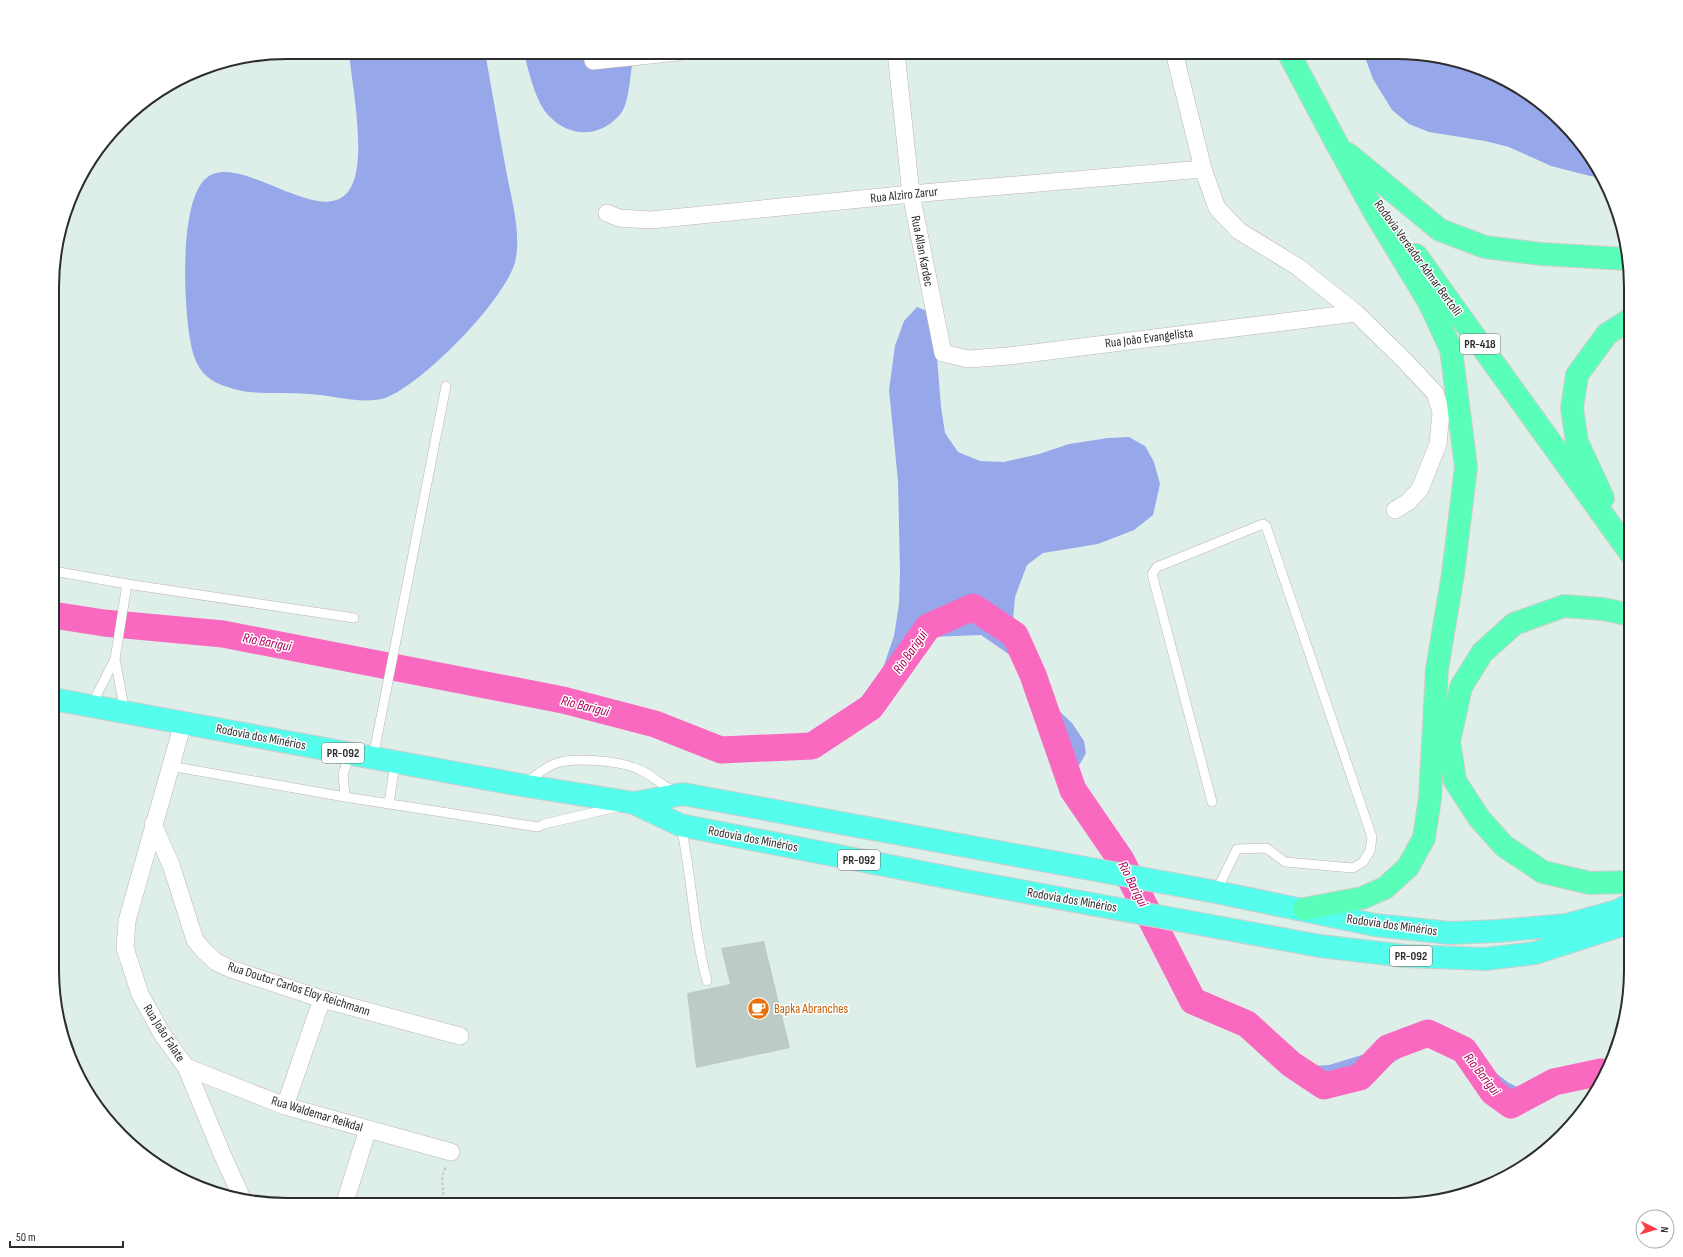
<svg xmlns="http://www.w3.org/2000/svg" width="1683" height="1257" viewBox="0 0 1683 1257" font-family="'Sofia Sans Condensed',sans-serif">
	<rect width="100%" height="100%" fill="#deefea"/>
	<path fill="#96a7ea" d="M349 52H485C492 92 499 131 506 170 511 197 522 235 515 262 505 300 422 385 385 398 362 405 332 395 309 394 289 392 269 394 249 392 239 391 226 387 217 383 199 374 193 358 190 339 184 306 178 195 209 176 244 154 327 233 351 187 367 158 352 86 349 52Z
		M524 52H633C632 65 629 102 622 112 603 137 572 139 550 117 536 104 528 70 524 52Z
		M1363 52H1411L1486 70 1551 110 1603 178 1590 176 1551 166 1509 147 1485 141 1429 132 1409 124 1392 110 1373 79Z
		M917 307 927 311 935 332 941 407 945 433 958 452 980 461 1004 462 1039 454 1069 444 1108 438 1129 437 1145 446 1154 462 1160 484 1153 515 1134 530 1098 544 1043 553 1027 565 1015 597 1013 620 1017 650 1023 668 1040 693 1072 723 1084 741 1086 753 1076 771 1060 781 1020 662 981 635 928 637 869 718 862 721 865 707 881 674 894 636 899 604 900 572 898 481 889 390 895 346 904 321Z
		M1436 1022 1460 1035 1489 1068 1509 1083 1531 1093 1508 1102 1461 1051 1431 1039 1358 1084 1325 1087 1296 1067 1329 1065 1365 1054 1410 1027Z"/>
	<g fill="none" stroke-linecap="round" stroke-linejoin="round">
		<path stroke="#f969bf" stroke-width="27" d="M53 615 104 623 223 634 563 700 655 724 721 750 812 746 871 707 928 627 973 607 1015 635 1033 675 1073 790 1121 860 1193 1001 1247 1024 1291 1064 1324 1086 1360 1077 1388 1048 1428 1033 1464 1050 1493 1092 1511 1105 1554 1082 1601 1072 1604 1074"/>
	</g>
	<path fill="#bdcbc7" d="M764 941 790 1048 696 1068 687 993 730 984 721 948Z"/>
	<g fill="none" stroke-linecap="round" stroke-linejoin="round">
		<defs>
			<path id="lane" d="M53 571 127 584 115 659 125 712
				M127 584 354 618
				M91 706 115 659
				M373 758 446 386
				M170 766 345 797 538 827 544 824 617 807
				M526 782C535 776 545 768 554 764 573 756 622 761 640 770 652 775 661 785 674 791
				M345 797 343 774 350 754
				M1212 802 1152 574 1157 567 1263 524 1266 526 1372 837 1370 851 1363 862 1353 868 1285 862 1266 848 1237 849 1216 892
				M389 804 395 762
				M681 826C692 877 693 930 707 981"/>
			<path id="street" d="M896 52 911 194 943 353 968 359 1009 356 1356 313
				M1174 52 1203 169 1217 208 1239 231 1298 267 1356 313 1404 360 1435 393 1441 412 1438 444 1420 489 1408 502 1395 510
				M593 61 678 52
				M607 213 619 218 651 220 911 194 1203 169
				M183 723 127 921 125 948 140 994 162 1034 186 1067 222 1154 242 1198
				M153 824 171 865 195 940 203 950 216 962 231 969 322 999 460 1036
				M186 1067 285 1106 451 1152
				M285 1106 322 999
				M344 1205 368 1129"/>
			<path id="primary" d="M53 699 521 785 634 803 680 825 966 881 1320 946 1405 956 1485 959 1535 953 1631 922
				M634 803 683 794 1216 892 1375 925 1450 933 1498 931 1566 925 1617 911 1631 904"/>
			<path id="highway" d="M1288 52 1338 146 1346 158
				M1348 154 1440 230 1485 247 1541 254 1627 259
				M1416 255 1631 554
				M1603 498 1577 442 1572 408 1577 375 1607 334 1631 319
				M1631 882 1590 883 1543 872 1504 846 1479 818 1455 781 1449 741 1461 687 1482 653 1514 624 1564 606 1603 609 1631 615
				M1304 909 1362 898 1385 888 1408 867 1424 838 1430 798 1437 669 1453 574 1466 467 1451 349 1429 302 1375 213 1338 146"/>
		</defs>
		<use href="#lane" stroke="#c1b2b3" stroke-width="10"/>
		<use href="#street" stroke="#c1b2b3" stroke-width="18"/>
		<use href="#primary" stroke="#cdcdcd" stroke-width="24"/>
		<use href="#highway" stroke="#cdcdcd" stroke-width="24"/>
		<path stroke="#cdcdcd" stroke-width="2.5" stroke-dasharray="3 2" stroke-linecap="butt" d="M444 1205 442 1176 446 1166"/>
		<use href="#lane" stroke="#fff" stroke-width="9"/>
		<use href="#street" stroke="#fff" stroke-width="17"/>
		<use href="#primary" stroke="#55fded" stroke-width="22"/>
		<use href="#highway" stroke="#59ffb8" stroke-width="22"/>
	</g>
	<defs>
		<symbol id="cafe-disc" viewBox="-11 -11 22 22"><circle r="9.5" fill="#e8710a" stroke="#fff"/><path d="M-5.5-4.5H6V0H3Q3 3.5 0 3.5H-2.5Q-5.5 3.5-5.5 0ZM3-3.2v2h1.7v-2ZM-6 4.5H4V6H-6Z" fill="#fff"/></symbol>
	</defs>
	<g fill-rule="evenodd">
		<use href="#cafe-disc" x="746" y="996" width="25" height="25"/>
	</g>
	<g text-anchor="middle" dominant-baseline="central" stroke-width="3" stroke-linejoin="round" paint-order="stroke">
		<g fill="#fff" stroke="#6c6c6c" stroke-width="1">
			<rect x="1460" y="334" width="40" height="20" rx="3"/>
			<rect x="322" y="743" width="42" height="20" rx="3"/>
			<rect x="838" y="850" width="42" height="20" rx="3"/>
			<rect x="1390" y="946" width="42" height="20" rx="3"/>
		</g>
		<g font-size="12" font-weight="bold" fill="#2d2d2d">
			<text x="1480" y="344">PR-418</text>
			<text x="343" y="753">PR-092</text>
			<text x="859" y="860">PR-092</text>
			<text x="1411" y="956">PR-092</text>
		</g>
		<g font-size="13" fill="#2d2d2d" stroke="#fff">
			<text transform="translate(904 195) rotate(-6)">Rua Alziro Zarur</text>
			<text transform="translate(922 251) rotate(79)">Rua Allan Kardec</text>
			<text transform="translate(1418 258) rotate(54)">Rodovia Vereador Admar Bertolli</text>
			<text transform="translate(1149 338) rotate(-7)">Rua João Evangelista</text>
			<text transform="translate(261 737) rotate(11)">Rodovia dos Minérios</text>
			<text transform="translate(753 839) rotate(11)">Rodovia dos Minérios</text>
			<text transform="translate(1072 900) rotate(10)">Rodovia dos Minérios</text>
			<text transform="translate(1392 925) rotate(8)">Rodovia dos Minérios</text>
			<text transform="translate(299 989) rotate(18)">Rua Doutor Carlos Eloy Reichmann</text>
			<text transform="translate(164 1033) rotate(57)">Rua João Falate</text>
			<text transform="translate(317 1114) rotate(17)">Rua Waldemar Reikdal</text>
		</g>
		<g font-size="13" fill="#c56008" stroke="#fff" text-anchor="start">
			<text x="774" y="1009">Bapka Abranches</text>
		</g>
		<g font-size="14" font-style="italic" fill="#ac0159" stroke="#fff">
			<text transform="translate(267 642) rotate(11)">Rio Barigui</text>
			<text transform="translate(910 652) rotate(-55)">Rio Barigui</text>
			<text transform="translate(585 706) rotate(14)">Rio Barigui</text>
			<text transform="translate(1133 884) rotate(63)">Rio Barigui</text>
			<text transform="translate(1482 1074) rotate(52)">Rio Barigui</text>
		</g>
	</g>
	<path d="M0 0H1683V1257H0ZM287 59H1396A228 228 0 0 1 1624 287V970A228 228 0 0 1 1396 1198H287A228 228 0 0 1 59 970V287A228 228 0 0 1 287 59Z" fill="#fff" fill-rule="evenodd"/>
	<path fill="none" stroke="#2d2d2d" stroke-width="2" d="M287 59H1396A228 228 0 0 1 1624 287V970A228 228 0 0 1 1396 1198H287A228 228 0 0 1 59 970V287A228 228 0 0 1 287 59Z"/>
	<g transform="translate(1655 1229) rotate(95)"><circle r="19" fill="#ffffff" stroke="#ababab"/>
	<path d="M0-3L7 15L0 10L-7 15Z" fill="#ff3b44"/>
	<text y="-6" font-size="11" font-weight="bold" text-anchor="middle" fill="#2d2d2d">N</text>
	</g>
	<path d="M10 1241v6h113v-6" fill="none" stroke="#2d2d2d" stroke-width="2"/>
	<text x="16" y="1241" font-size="12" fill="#2d2d2d" stroke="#ffffff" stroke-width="3" paint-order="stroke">50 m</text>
</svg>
